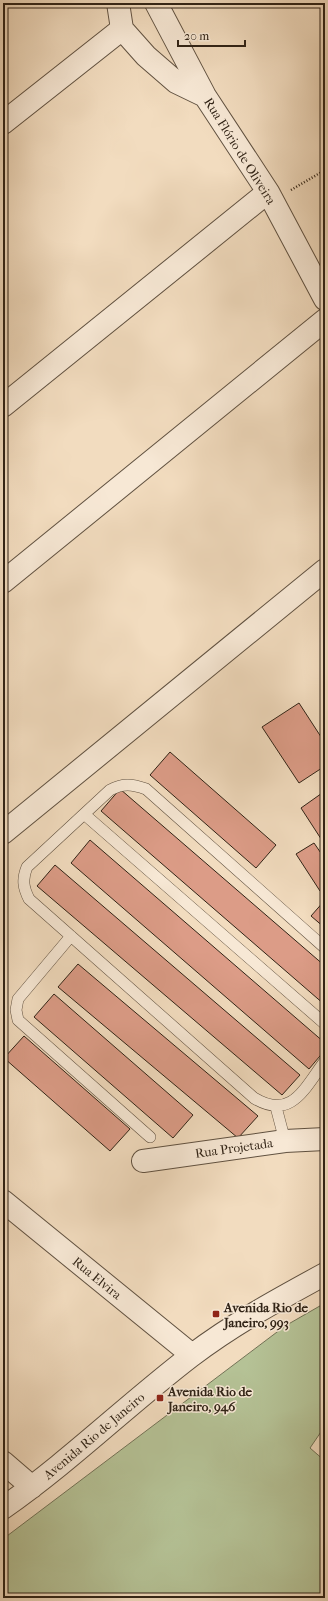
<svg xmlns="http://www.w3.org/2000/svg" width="328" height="1601" viewBox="0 0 328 1601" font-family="'IM FELL French Canon',serif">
	<rect width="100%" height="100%" fill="#f2dcbf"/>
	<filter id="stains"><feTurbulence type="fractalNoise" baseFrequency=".005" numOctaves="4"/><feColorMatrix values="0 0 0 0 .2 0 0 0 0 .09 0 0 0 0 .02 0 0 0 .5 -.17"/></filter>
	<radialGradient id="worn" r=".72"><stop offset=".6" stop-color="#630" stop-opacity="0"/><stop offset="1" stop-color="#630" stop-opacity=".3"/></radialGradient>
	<path fill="#b5c296" stroke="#727256" d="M325 1303V1426L310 1448 325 1461V1598H3V1539L285 1326Z"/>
	<path fill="#dc9c87" stroke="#302316" d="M299 703 325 743V766L299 783 262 727Z
		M170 752 276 845 256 868 150 775Z
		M120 789 325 966V1005L101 811Z
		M325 791V845L301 808Z
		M90 840 325 1043V1050L309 1069 71 863Z
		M314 843 325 859V888L320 891 296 854Z
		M55 865 300 1075 282 1095 37 886Z
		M325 900V928L311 916Z
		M78 964 258 1116 238 1138 58 987Z
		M54 994 193 1115 173 1138 34 1017Z
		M24 1036 130 1129 110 1151 4 1058Z"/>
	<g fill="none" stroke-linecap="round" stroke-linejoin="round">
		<defs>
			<path id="lane" d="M84 814 325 1024
				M71 936 18 999 16 1010 18 1020 150 1137
				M325 948 146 789C132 784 123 783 110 790L27 867C22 879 23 887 29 899L254 1098C292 1121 305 1087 325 1061
				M276 1107 285 1141"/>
			<path id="street" d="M118 3 122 29 146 56 176 82 205 96
				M156 3 205 96 268 192 325 299
				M3 123 122 29
				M3 406 268 192
				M3 582 325 320
				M3 833 325 570
				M143 1161 285 1141 325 1139
				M3 1201 192 1355
				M3 1462 32 1487
				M3 1508C69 1462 127 1405 191 1356 233 1324 279 1299 325 1274"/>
		</defs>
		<use href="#lane" stroke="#605140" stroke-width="12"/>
		<use href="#street" stroke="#605140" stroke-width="24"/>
		<path stroke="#302316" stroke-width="2.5" stroke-dasharray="1 2" stroke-linecap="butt" d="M291 190 325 170"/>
		<use href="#lane" stroke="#f7e8d5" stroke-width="11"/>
		<use href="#street" stroke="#f7e8d5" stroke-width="22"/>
	</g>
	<g fill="#8f2418" stroke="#f7e8d5" stroke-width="1.5">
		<rect x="212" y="1310" width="8" height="8" rx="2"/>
		<rect x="156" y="1394" width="8" height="8" rx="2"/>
	</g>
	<g text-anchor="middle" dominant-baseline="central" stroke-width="3" stroke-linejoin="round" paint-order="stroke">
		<g font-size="13" fill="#302316" stroke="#f7e8d5">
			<text transform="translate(240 151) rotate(58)">Rua Flório de Oliveira</text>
			<text transform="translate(234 1148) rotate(-8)">Rua Projetada</text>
			<text transform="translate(97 1278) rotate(39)">Rua Elvira</text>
			<text transform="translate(94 1436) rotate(-40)">Avenida Rio de Janeiro</text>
		</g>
		<g font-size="13" font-weight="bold" fill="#302316" stroke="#f7e8d5" text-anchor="start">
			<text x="224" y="1307">Avenida Rio de<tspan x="224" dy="15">Janeiro, 993</tspan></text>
			<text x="168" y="1391">Avenida Rio de<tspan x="168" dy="15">Janeiro, 946</tspan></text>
		</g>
	</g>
	<rect width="328" height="1601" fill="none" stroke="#f2dcbf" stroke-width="16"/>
	<rect x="4" y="4" width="320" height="1593" fill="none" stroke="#302316" stroke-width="2"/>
	<rect x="8" y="8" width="312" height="1585" fill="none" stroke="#302316"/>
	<path d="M178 40v6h67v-6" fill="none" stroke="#302316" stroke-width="2"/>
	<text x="184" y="40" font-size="12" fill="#302316" stroke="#f7e8d5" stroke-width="3" paint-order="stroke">20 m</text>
	<rect width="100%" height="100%" filter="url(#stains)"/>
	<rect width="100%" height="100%" fill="url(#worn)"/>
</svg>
